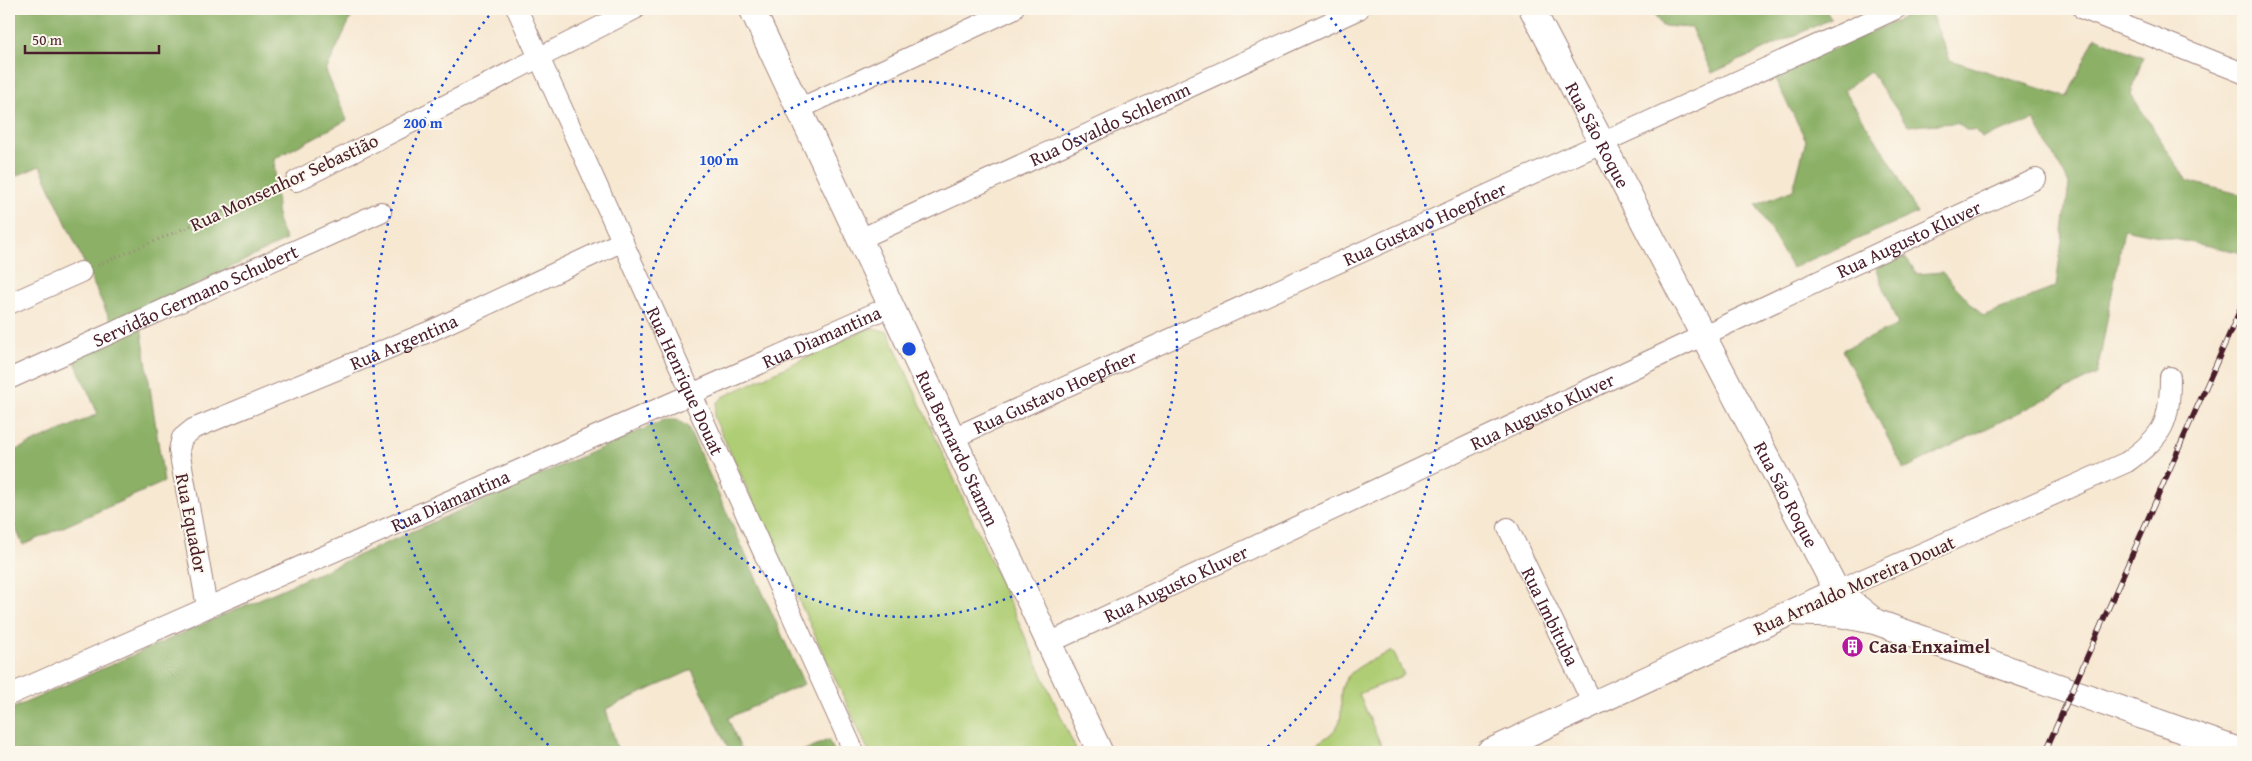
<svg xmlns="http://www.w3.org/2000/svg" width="2252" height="761" viewBox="0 0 2252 761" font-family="'Gentium Book Plus',serif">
	<rect width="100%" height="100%" fill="#fbf7ec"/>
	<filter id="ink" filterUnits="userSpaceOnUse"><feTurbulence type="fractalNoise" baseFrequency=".02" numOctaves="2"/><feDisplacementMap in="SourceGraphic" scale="10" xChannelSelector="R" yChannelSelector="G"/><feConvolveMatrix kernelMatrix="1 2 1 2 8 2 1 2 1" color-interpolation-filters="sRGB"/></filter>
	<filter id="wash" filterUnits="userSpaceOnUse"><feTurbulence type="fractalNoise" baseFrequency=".0096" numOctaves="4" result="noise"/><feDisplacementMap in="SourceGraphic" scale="20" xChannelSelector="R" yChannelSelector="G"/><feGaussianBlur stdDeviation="1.12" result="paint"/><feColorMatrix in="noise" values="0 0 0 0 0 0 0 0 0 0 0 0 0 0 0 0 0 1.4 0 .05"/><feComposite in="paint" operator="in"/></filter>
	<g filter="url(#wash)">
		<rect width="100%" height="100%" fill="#f7e8d2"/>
		<path fill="#afcd74" stroke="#7c7650" d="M874 328 888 332 1077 752H869L714 417 717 403 723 397 864 330Z
			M1393 651 1404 675 1359 694 1384 752H1300C1313 745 1333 737 1339 723 1343 713 1340 702 1341 692 1344 668 1375 659 1393 651Z"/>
		<path fill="#8bb066" stroke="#6a6848" d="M9 9H355L326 71 347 120 274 159 278 223 286 240 139 313 164 482 23 545 9 513V453L98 414 71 353 116 333 40 166 9 179Z
			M1651 9H1825L1831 19 1712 73 1691 28 1662 26Z
			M1923 9H1929L1950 60 2067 97 2095 37 2143 57 2131 94 2187 181 2243 195V253L2124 229 2097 374 1904 469 1842 350 1898 325 1876 267 1890 256 1907 259 1917 274 1942 272 1983 316 2056 287 2069 184 2034 120 1982 138 1975 130H1966L1957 123 1908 126 1870 71 1844 90 1891 163 1917 213 1792 268 1756 205 1793 190 1806 140 1773 75Z
			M664 420H677L688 427 804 684 728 718 742 752H730L692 670 606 709 618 752H9V710Z
			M828 740 835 752H800Z"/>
	</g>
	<g filter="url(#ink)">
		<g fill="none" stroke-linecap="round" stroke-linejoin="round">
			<defs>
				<g id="minor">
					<path id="s1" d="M517 9 854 752"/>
					<path d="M2083 9 2243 73"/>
					<path d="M799 109 1013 9"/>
					<path d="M296 181 635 9"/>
					<path id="s2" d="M860 239 1359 9"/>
					<path d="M9 304 81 272"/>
					<path id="s3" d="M9 379 381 212"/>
					<path id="s4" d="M953 438 1896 9"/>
					<path id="s5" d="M1508 528 1593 704"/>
					<path d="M1837 591 2127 462C2164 435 2170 423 2170 377"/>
					<path id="s6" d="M207 607 179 450 182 438 193 429 433 330 623 241"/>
					<path id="s7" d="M1049 643 2036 179"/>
					<path id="s8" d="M9 695 891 306"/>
				</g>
				<g id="tertiary">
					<path id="s9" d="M752 9 1100 752"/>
					<path id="s10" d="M1532 9 1837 591 1876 622 2243 752"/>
					<path d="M1797 613 1837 614 1872 621"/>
					<path d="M1489 752 1837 591"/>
				</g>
			</defs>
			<use href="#minor" stroke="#a0847e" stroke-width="22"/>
			<use href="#tertiary" stroke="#a0847e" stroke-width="27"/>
			<path stroke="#a0847e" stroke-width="3" stroke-dasharray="1 4" stroke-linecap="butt" d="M98 265 281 187"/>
			<use href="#minor" stroke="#fff" stroke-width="20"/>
			<use href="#tertiary" stroke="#fff" stroke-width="25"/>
			<defs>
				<path id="rail" d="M2045 752 2243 303"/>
			</defs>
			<use href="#rail" stroke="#4a1f2b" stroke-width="5.5"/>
			<use href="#rail" stroke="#fbf7ec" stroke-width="4" stroke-dasharray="11" stroke-linecap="butt"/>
		</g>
	</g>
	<g fill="none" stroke="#1d4ed8" stroke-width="2.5" stroke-dasharray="2.5 5">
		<circle cx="909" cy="349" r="268"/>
		<path d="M554 750A536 536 0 0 1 492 12M1326 12A536 536 0 0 1 1264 750"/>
	</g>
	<defs>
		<symbol id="building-disc" viewBox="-11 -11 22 22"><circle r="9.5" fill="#b5179e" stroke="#fbf7ec"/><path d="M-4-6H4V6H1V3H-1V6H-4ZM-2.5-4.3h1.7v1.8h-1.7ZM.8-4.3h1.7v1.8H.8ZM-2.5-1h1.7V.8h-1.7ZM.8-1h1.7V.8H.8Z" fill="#fff"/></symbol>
	</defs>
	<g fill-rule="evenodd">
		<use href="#building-disc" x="1840" y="634" width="25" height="25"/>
	</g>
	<g text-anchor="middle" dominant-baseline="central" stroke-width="4" stroke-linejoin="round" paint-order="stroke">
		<g font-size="19" fill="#4a1f2b" stroke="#fbf7ec">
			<text stroke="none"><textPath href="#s2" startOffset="275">Rua Osvaldo Schlemm</textPath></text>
			<text stroke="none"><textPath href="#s10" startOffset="142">Rua São Roque</textPath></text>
			<text transform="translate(284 182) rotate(-25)">Rua Monsenhor Sebastião</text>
			<text stroke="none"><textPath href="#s4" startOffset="518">Rua Gustavo Hoepfner</textPath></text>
			<text stroke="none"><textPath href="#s7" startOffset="950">Rua Augusto Kluver</textPath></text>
			<text stroke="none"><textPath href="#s3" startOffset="204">Servidão Germano Schubert</textPath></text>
			<text stroke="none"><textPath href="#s8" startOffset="888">Rua Diamantina</textPath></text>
			<text stroke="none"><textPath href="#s6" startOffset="414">Rua Argentina</textPath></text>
			<text stroke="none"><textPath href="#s1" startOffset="408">Rua Henrique Douat</textPath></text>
			<text stroke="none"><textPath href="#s4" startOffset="112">Rua Gustavo Hoepfner</textPath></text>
			<text stroke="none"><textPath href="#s7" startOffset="545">Rua Augusto Kluver</textPath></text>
			<text stroke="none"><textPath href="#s9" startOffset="485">Rua Bernardo Stamm</textPath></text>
			<text stroke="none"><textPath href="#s10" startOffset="548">Rua São Roque</textPath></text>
			<text stroke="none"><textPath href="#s8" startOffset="482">Rua Diamantina</textPath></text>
			<text transform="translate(192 523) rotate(79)">Rua Equador</text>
			<text stroke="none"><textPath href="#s7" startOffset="140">Rua Augusto Kluver</textPath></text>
			<text transform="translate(1854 585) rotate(-24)">Rua Arnaldo Moreira Douat</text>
			<text stroke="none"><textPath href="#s5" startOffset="98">Rua Imbituba</textPath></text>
		</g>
		<g font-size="19" font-weight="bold" fill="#4a1f2b" stroke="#fbf7ec" text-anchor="start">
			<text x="1869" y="646">Casa Enxaimel</text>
		</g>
	</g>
	<circle cx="909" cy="349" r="8" fill="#1d4ed8" stroke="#fbf7ec" stroke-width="2.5"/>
	<g font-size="15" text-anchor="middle" font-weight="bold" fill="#1d4ed8" stroke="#fbf7ec" stroke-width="4" stroke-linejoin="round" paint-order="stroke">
		<text x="423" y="128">200 m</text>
		<text x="719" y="165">100 m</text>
	</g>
	<rect width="2252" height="761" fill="none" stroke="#fbf7ec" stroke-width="30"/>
	<path d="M25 45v8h134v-8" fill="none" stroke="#4a1f2b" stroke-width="2.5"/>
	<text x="32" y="45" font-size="15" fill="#4a1f2b" stroke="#fbf7ec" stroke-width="4" paint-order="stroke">50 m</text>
</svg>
